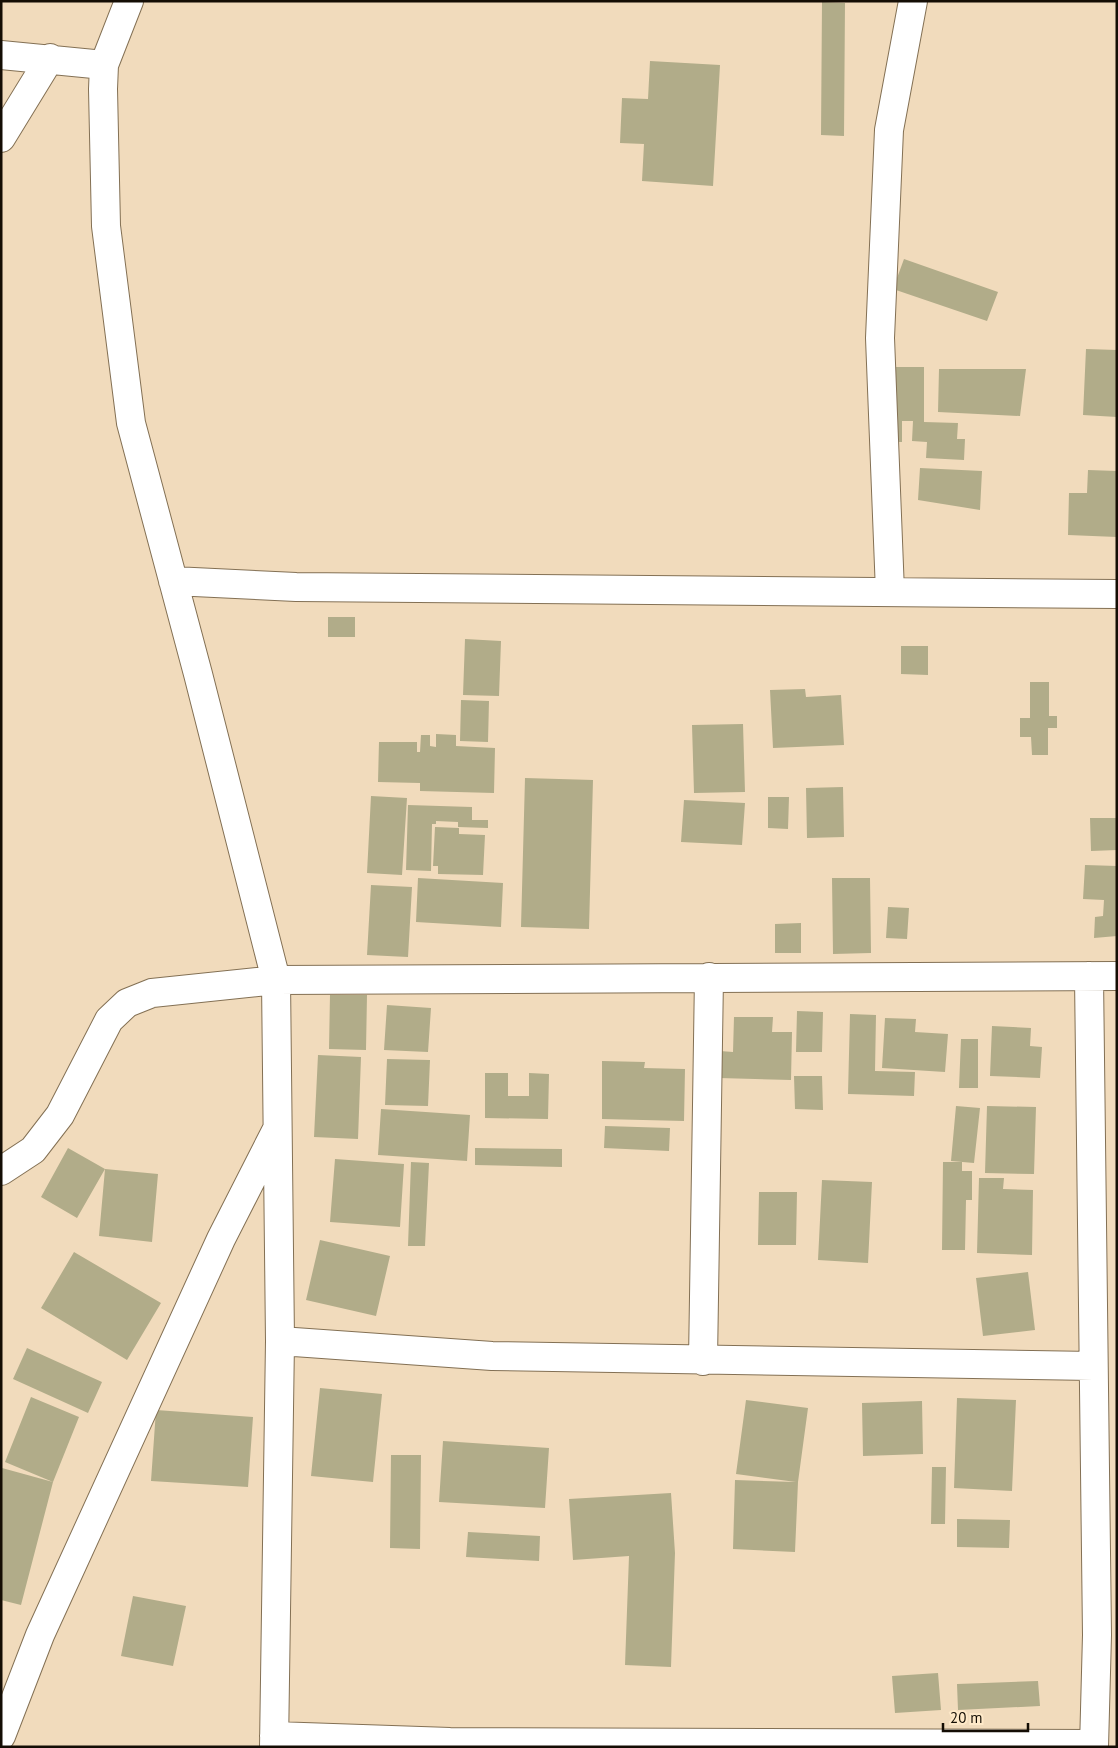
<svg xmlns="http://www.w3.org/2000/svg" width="1118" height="1748" viewBox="0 0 1118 1748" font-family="'PT Sans',sans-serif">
	<rect width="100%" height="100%" fill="#f1dbbc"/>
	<path fill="#b1ac89" d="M822 2 845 3 844 136 821 135Z
		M650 61 720 65 713 186 642 181 644 144 620 143 622 98 648 99Z
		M904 259 998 292 987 321 893 289Z
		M1086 349 1117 350V417L1083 415Z
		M882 367H924V422L958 423 957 439H965L964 460 926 458 927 442 912 441 913 421H902V442H882Z
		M939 369H1026L1020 416 938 412Z
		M920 468 982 471 980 510 918 500Z
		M1088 470 1117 471V537L1068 535 1069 493H1087Z
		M328 617H355V637H328Z
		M465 639 501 641 499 696 463 695Z
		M901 646H928V675L901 674Z
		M1030 682H1049V716H1057V728H1048V755H1032L1031 737H1020V718H1030Z
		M805 689 806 697 841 695 844 745 773 748 770 690Z
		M461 700 489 701 488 742 460 741Z
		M743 724 745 792 694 793 692 725Z
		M436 734 456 735V746L495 748 494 793 420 791V783L378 782 379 742H417V752H420L421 735H430V746L436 747Z
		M525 778 593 780 589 929 521 927Z
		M843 787 844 837 807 838 806 788Z
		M371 796 407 798 402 875 367 873Z
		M768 797H789L788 829 768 828Z
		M684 800 745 803 742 845 681 842Z
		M408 805 472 807V820H488V828L458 827V822L436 821V824H432L431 871 406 870Z
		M1090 818H1117V850L1091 851Z
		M435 827 459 828V834L485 835 483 875 438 874V866H433Z
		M1085 865 1117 866V936L1094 938 1095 917 1103 916 1104 900 1083 899Z
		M418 878 503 883 501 927 416 922Z
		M832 878H870L871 953 833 954Z
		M371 885 412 887 408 957 367 955Z
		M888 907 909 908 907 939 886 938Z
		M801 923V953H775V924Z
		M330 995H367L366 1050 329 1049Z
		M387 1005 431 1008 428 1052 384 1050Z
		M797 1011 823 1012 822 1052H796Z
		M850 1014 876 1015 875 1071 915 1072 914 1096 848 1094Z
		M734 1017H773L772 1032H792L791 1080 719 1078 720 1051 733 1052Z
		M885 1018 916 1019 915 1032 948 1034 945 1072 882 1068Z
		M992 1026 1031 1028 1030 1046 1042 1047 1040 1078 990 1076Z
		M961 1039H978V1088H959Z
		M318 1055 361 1057 358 1139 314 1137Z
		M387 1059 430 1060 428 1106 385 1105Z
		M602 1061 645 1062 644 1068 685 1069 684 1121 602 1119Z
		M485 1073H508V1096H529V1073L549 1074 548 1119 485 1118Z
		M794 1076H822L823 1110 795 1109Z
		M956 1106 980 1108 974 1163 951 1161Z
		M987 1106 1036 1107 1034 1174 985 1173Z
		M381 1109 470 1115 467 1161 378 1155Z
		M605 1126 670 1128 669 1151 604 1148Z
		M68 1148 105 1169 77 1218 41 1197Z
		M475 1148 562 1149V1167L475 1165Z
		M335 1159 404 1164 400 1227 330 1222Z
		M411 1162 429 1163 425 1246H408Z
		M943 1162H962V1171H972V1200H966L965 1250H942Z
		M105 1169 158 1174 152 1242 99 1236Z
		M979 1178H1004L1003 1189 1033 1190 1032 1255 977 1253Z
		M822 1180 872 1182 868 1263 818 1260Z
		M759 1192H797L796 1245H758Z
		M320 1240 390 1256 376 1316 306 1300Z
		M74 1252 161 1303 127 1360 41 1308Z
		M1028 1272 1035 1330 983 1336 976 1278Z
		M27 1348 102 1382 88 1413 13 1379Z
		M320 1388 382 1394 373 1482 311 1476Z
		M31 1397 79 1417 53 1482 21 1605 1 1600 2 1468 53 1482 5 1462Z
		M957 1398 1016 1400 1012 1491 954 1488Z
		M746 1400 808 1408 798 1482 795 1552 733 1549 735 1480 796 1482 736 1474Z
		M922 1401 923 1454 863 1456 862 1403Z
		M156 1410 253 1417 248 1487 151 1481Z
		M443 1441 549 1448 545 1508 439 1502Z
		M391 1455H421L420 1549 390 1548Z
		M932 1467H946L945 1524H931Z
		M671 1493 675 1553 671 1667 625 1665 629 1556 573 1560 569 1499Z
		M957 1519 1010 1520 1009 1548 957 1547Z
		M468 1532 540 1536 539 1561 466 1557Z
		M133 1596 186 1606 173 1666 121 1656Z
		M938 1673 941 1710 895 1713 892 1676Z
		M1038 1681 1040 1706 958 1710 957 1684Z"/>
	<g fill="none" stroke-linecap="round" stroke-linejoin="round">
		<defs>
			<path id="minor" d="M129 1 104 65 103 89 106 226 131 423 198 674 276 980 280 1341 274 1747
				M1 55 104 65
				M1 138 50 58
				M173 581 296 587 1117 594
				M890 592 880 338 889 130 913 1
				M1089 976 1097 1635 1094 1747
				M1 1171 33 1150 60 1115 109 1020 127 1003 152 993 276 980 1117 976
				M280 1341 492 1356 1093 1366
				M703 1361 709 977
				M1 1736 40 1635 221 1239 277 1129
				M274 1736 450 1742 1094 1744"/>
		</defs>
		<use href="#minor" stroke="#837054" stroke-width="30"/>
		<use href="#minor" stroke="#fff" stroke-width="28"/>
	</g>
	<rect width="1118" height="1748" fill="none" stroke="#140d04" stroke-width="5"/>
	<path d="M943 1723v8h85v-8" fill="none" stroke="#140d04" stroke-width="2.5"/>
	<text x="950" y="1723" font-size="15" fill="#140d04" stroke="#fee9c9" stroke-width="4" paint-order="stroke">20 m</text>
</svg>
